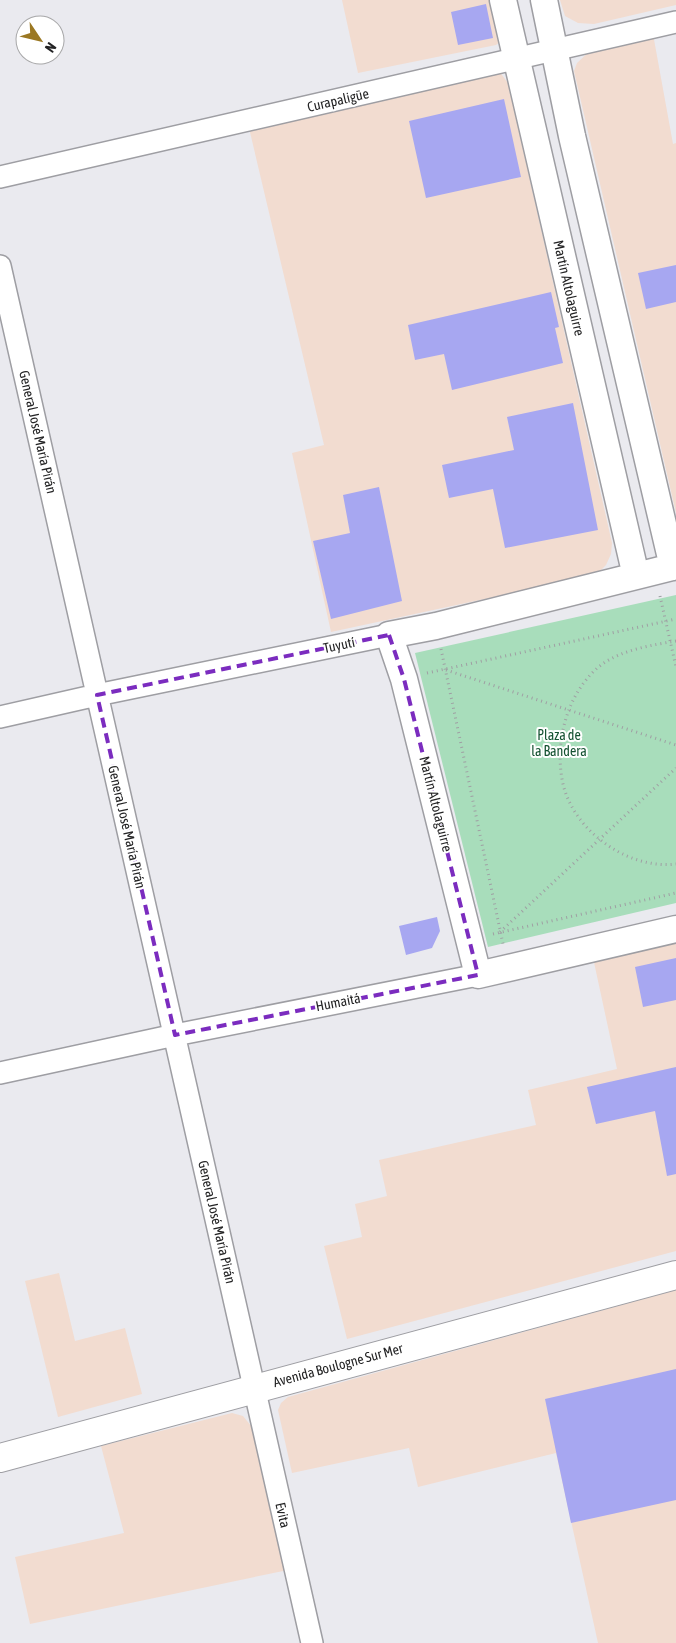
<svg xmlns="http://www.w3.org/2000/svg" width="676" height="1643" viewBox="0 0 676 1643" font-family="'Asap Condensed',sans-serif">
	<rect width="100%" height="100%" fill="#eaeaef"/>
	<path fill="#f2dcd0" d="M342 0H496L501 41 496 45 358 73Z
		M560 0H676V5L594 24 578 23 565 16Z
		M653 34 673 144 676 143V513L574 71 577 63 593 48Z
		M499 71 508 83 612 543 611 554 606 565 596 575 331 632 292 453 324 445 249 128Z
		M676 935V1251L347 1339 324 1246 362 1237 355 1204 387 1196 379 1160 536 1125 528 1090 617 1069 592 953Z
		M59 1273 75 1341 125 1328 142 1394 58 1417 25 1281Z
		M676 1290V1643H598L556 1453 418 1487 409 1448 292 1473 278 1410 281 1403 288 1397Z
		M232 1413 243 1416 256 1432 288 1570 30 1624 15 1557 124 1533 101 1446Z"/>
	<path fill="#a8ddbb" d="M676 595V903L488 947 415 653Z"/>
	<path fill="#a7a7f1" d="M486 4 493 38 458 45 451 12Z
		M504 99 521 177 426 198 409 121Z
		M676 265V302L646 309 638 273Z
		M551 292 559 327 555 328 563 363 452 390 444 354 415 360 408 325Z
		M573 403 598 530 505 548 493 489 449 498 442 465 514 450 507 417Z
		M379 487 402 601 331 619 313 541 350 533 343 495Z
		M437 917 440 931 432 948 406 955 399 926Z
		M676 958V1000L643 1007 635 967Z
		M676 1067V1174L667 1176 655 1111 596 1124 587 1087Z
		M676 1369V1500L571 1523 545 1399Z"/>
	<g fill="none" stroke-linecap="round" stroke-linejoin="round">
		<defs>
			<path id="minor" d="M0 177 676 22
				M0 266 312 1643
				M0 717 97 695 389 635
				M0 1073 175 1035 478 975"/>
			<path id="tertiary" d="M503 0 636 576
				M544 0 572 136 673 567
				M676 566 436 626 389 635 404 679 478 975 676 929"/>
			<path id="secondary" d="M0 1458 676 1275"/>
		</defs>
		<use href="#minor" stroke="#9e9ea3" stroke-width="24"/>
		<use href="#tertiary" stroke="#9e9ea3" stroke-width="29"/>
		<use href="#secondary" stroke="#9e9ea3" stroke-width="30"/>
		<path stroke="#9f9fa3" stroke-width="3" stroke-dasharray="1 4" stroke-linecap="butt" d="M660 596 676 667
			M676 641C652 645 621 650 601 665 568 691 555 739 562 779 570 828 626 870 676 864
			M441 649 503 944
			M446 670 676 745
			M427 673 676 619
			M500 932 676 768
			M493 934 676 893"/>
		<use href="#minor" stroke="#fff" stroke-width="21"/>
		<use href="#tertiary" stroke="#fff" stroke-width="26"/>
		<use href="#secondary" stroke="#fff" stroke-width="28"/>
	</g>
	<path fill="none" stroke="#7b2cbf" stroke-width="4" stroke-dasharray="10 6" stroke-linejoin="round" d="M389 635 404 679 478 975 175 1035 97 695Z"/>
	<g text-anchor="middle" dominant-baseline="central" stroke-width="4" stroke-linejoin="round" paint-order="stroke">
		<g font-size="14" fill="#242425" stroke="#fff">
			<text transform="translate(338 100) rotate(-13)">Curapaligüe</text>
			<text transform="translate(569 288) rotate(77)">Martín Altolaguirre</text>
			<text transform="translate(38 432) rotate(77)">General José María Pirán</text>
			<text transform="translate(339 645) rotate(-12)">Tuyutí</text>
			<text transform="translate(436 804) rotate(76)">Martín Altolaguirre</text>
			<text transform="translate(127 827) rotate(77)">General José María Pirán</text>
			<text transform="translate(338 1002) rotate(-11)">Humaitá</text>
			<text transform="translate(217 1222) rotate(77)">General José María Pirán</text>
			<text transform="translate(338 1365) rotate(-15)">Avenida Boulogne Sur Mer</text>
			<text transform="translate(283 1515) rotate(77)">Evita</text>
		</g>
		<g font-size="14" fill="#155232" stroke="#fff">
			<text x="559" y="735">Plaza de<tspan x="559" dy="16">la Bandera</tspan></text>
		</g>
	</g>
	<g transform="translate(40 40) rotate(125)"><circle r="24" fill="#ffffff" stroke="#a7a7a8"/>
	<path d="M0-4L9 19L0 12L-9 19Z" fill="#9b7823"/>
	<text y="-8" font-size="14" font-weight="bold" text-anchor="middle" fill="#242425">N</text>
	</g>
</svg>
